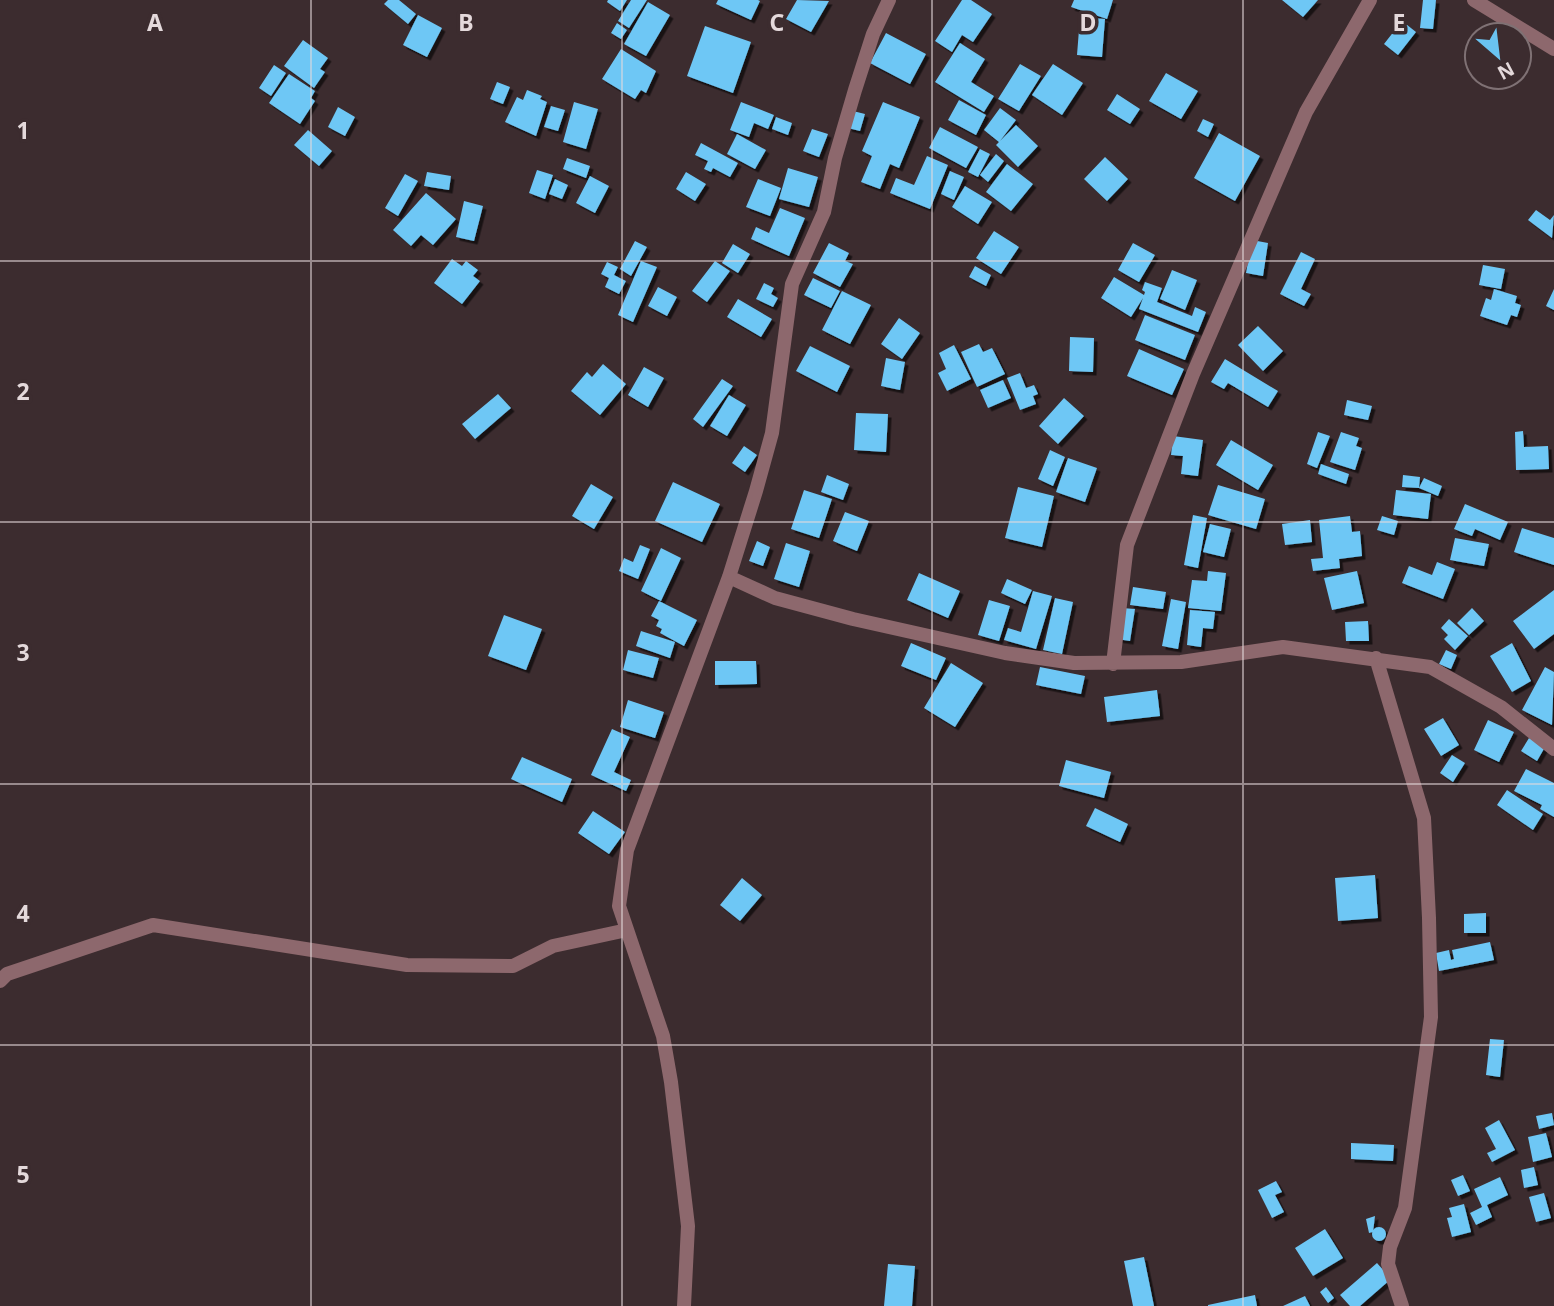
<svg xmlns="http://www.w3.org/2000/svg" width="1554" height="1306" viewBox="0 0 1554 1306" font-family="'Noto Sans',sans-serif">
	<defs>
		<filter id="shadow"><feDropShadow dx="3.5" dy="3.5" stdDeviation="0" flood-color="#0009"/></filter>
	</defs>
	<rect width="100%" height="100%" fill="#3c2c2f"/>
	<path fill="#6ec7f5" filter="url(#shadow)" d="M388 0H399L416 14 408 24 384 4Z
		M608 0H627L620 11 607 2Z
		M631 0H647L629 28 618 21Z
		M718 0H758L760 1 751 20 716 4Z
		M797 0 829 1 811 32 786 19Z
		M962 0H971L992 14 973 42 962 35 952 52 935 41Z
		M1074 0H1113L1107 19 1071 7Z
		M1282 0H1318L1303 17Z
		M1423 0H1436L1433 29 1420 28Z
		M648 2 670 15 646 56 624 44Z
		M418 15 442 28 427 57 403 45Z
		M1080 17 1105 19 1102 57 1077 55Z
		M1402 21 1416 32 1398 55 1384 44Z
		M617 23 627 30 621 39 611 33Z
		M705 26 751 42 733 93 687 76Z
		M886 33 926 54 910 84 870 63Z
		M303 40 328 58 320 69 325 72 314 88 284 66Z
		M960 43 985 59 971 82 994 96 984 112 935 82Z
		M621 49 656 71 646 93 641 90 635 99 602 79Z
		M1020 64 1041 76 1019 111 998 99Z
		M1053 64 1083 83 1062 115 1032 95Z
		M274 65 286 73 271 96 259 88Z
		M1166 73 1198 91 1181 119 1149 101Z
		M289 74 315 91 311 98 315 101 300 124 269 103Z
		M497 82 510 87 503 104 490 99Z
		M527 90 542 96 540 99 547 102 536 136 505 122 517 97 523 100Z
		M1117 94 1140 109 1130 124 1107 110Z
		M959 100 986 115 976 135 948 120Z
		M574 102 598 109 586 149 563 142Z
		M741 102 774 115 768 129 754 123 749 137 730 130Z
		M883 102 920 117 899 168 890 164 880 189 861 182 872 156 862 151Z
		M551 106 565 110 558 131 544 127Z
		M338 107 355 117 345 136 328 127Z
		M1000 108 1016 120 1000 141 1016 125 1038 146 1018 167 996 145 999 142 984 130Z
		M853 111 865 114 860 131 848 128Z
		M776 117 792 123 788 135 772 129Z
		M1203 119 1214 124 1208 137 1197 131Z
		M940 127 978 147 966 168 929 148Z
		M812 129 828 134 819 157 803 151Z
		M308 130 332 151 319 166 294 145Z
		M1219 133 1260 156 1235 201 1194 178Z
		M737 134 766 150 755 169 727 154Z
		M701 143 738 163 730 177 713 168 711 172 704 169 708 161 695 155Z
		M980 149 990 154 978 177 968 172Z
		M996 154 1004 161 988 182 980 175Z
		M927 156 948 165 930 209 890 193 896 178 914 185Z
		M1105 157 1128 179 1107 201 1084 179Z
		M567 158 590 166 586 178 563 169Z
		M1007 164 1033 184 1011 211 986 192Z
		M788 168 818 177 809 207 779 199Z
		M537 170 553 175 545 199 529 193Z
		M950 171 964 177 954 200 941 194Z
		M427 172 451 176 449 190 424 186Z
		M686 172 706 184 695 201 676 189Z
		M405 174 418 181 398 216 385 208Z
		M590 176 609 186 595 213 576 203Z
		M555 179 568 185 562 199 549 194Z
		M758 179 781 188 770 216 746 207Z
		M965 186 992 202 978 224 952 207Z
		M426 193 456 219 433 245 421 235 411 246 393 230Z
		M464 201 483 206 474 241 456 237Z
		M780 208 805 218 789 256 751 239 756 227 769 233Z
		M1536 210 1550 220 1554 215 1552 238 1528 220Z
		M994 231 1019 247 1001 274 976 258Z
		M1252 240 1268 243 1263 276 1246 273Z
		M635 241 647 247 631 276 620 269Z
		M829 243 849 253 845 261 853 264 840 287 813 273Z
		M1133 243 1155 255 1139 282 1118 270Z
		M733 244 750 254 738 273 722 263Z
		M1301 252 1315 259 1301 289 1311 294 1304 306 1280 294Z
		M452 259 462 266 466 261 478 270 473 276 480 281 462 304 434 283Z
		M641 261 657 267 633 322 618 315Z
		M715 261 730 271 707 302 692 291Z
		M607 262 618 267 614 275 626 281 619 294 605 287 609 278 601 274Z
		M1483 265 1505 269 1501 289 1479 285Z
		M975 266 991 275 986 286 969 277Z
		M1172 270 1197 280 1185 310 1160 299Z
		M1114 277 1144 295 1145 292 1142 290 1145 282 1162 288 1157 302 1192 316 1195 307 1206 312 1198 332 1139 309 1143 298 1131 317 1101 298Z
		M813 278 840 291 831 308 804 295Z
		M764 283 774 288 771 294 778 298 773 307 756 299Z
		M658 287 677 297 667 316 648 306Z
		M1494 289 1517 296 1515 303 1521 305 1517 317 1511 315 1507 325 1480 316 1486 298 1491 300Z
		M1554 289V310L1546 306Z
		M842 291 871 305 850 344 822 330Z
		M738 299 772 319 761 337 727 317Z
		M1145 315 1195 335 1185 360 1135 340Z
		M899 318 920 333 902 359 881 344Z
		M1258 326 1283 351 1263 371 1238 345Z
		M1070 337 1094 338 1093 372 1069 371Z
		M979 344 983 352 992 348 1005 374 977 387 961 352Z
		M954 345 971 379 947 391 938 373 946 369 939 353Z
		M810 346 850 366 837 392 796 371Z
		M1139 349 1184 369 1172 395 1127 376Z
		M886 358 905 362 900 390 881 386Z
		M1225 359 1278 391 1268 407 1228 383 1224 389 1211 382Z
		M603 364 626 384 600 415 571 391 587 372 592 377Z
		M644 367 664 378 648 407 628 395Z
		M1020 373 1026 388 1034 385 1038 394 1033 396 1036 404 1020 410 1007 378Z
		M722 379 733 386 703 427 693 419Z
		M1003 380 1011 398 988 408 980 390Z
		M498 394 511 408 475 439 462 424Z
		M729 395 746 405 727 436 710 426Z
		M1064 398 1084 416 1058 444 1039 426Z
		M1347 400 1372 406 1368 420 1344 415Z
		M856 413 888 414 886 452 854 450Z
		M1523 431 1524 447 1548 446 1549 469 1516 470 1515 432Z
		M1318 432 1330 436 1317 468 1307 464Z
		M1341 432 1359 438 1356 446 1362 448 1355 470 1330 462Z
		M1173 436 1203 440 1198 476 1181 474 1183 456 1171 455Z
		M1231 440 1273 465 1258 490 1216 465Z
		M744 446 757 455 745 472 732 463Z
		M1050 450 1065 457 1053 486 1038 479Z
		M1068 458 1097 468 1085 502 1056 492Z
		M1321 464 1349 474 1346 484 1318 474Z
		M827 475 849 484 843 500 821 492Z
		M1403 475 1420 477 1419 488 1402 487Z
		M1424 478 1442 486 1438 496 1419 488Z
		M673 482 720 504 702 542 655 521Z
		M591 484 613 497 594 529 572 516Z
		M1218 485 1265 499 1256 529 1208 515Z
		M1018 487 1054 496 1042 547 1005 538Z
		M804 490 832 499 819 538 791 529Z
		M1396 490 1431 494 1428 519 1393 515Z
		M1465 504 1508 522 1500 540 1475 529 1472 536 1454 529Z
		M845 512 869 521 857 551 833 541Z
		M1193 515 1207 518 1198 568 1184 565Z
		M1350 516 1352 532 1360 531 1362 556 1339 559 1340 568 1313 571 1311 559 1323 558 1319 520Z
		M1382 516 1398 521 1394 535 1377 530Z
		M1310 520 1312 542 1285 545 1282 524Z
		M1210 524 1231 529 1224 557 1203 552Z
		M1522 528 1554 538V565L1514 552Z
		M1455 538 1489 544 1484 566 1450 560Z
		M757 541 770 547 763 566 749 561Z
		M786 543 810 551 799 587 774 579Z
		M640 545 650 549 638 579 619 571 624 558 633 562Z
		M661 548 681 558 661 601 641 591Z
		M1437 562 1455 569 1443 599 1402 583 1409 566 1432 575Z
		M1208 571 1226 573 1221 611 1188 608 1192 580 1207 581Z
		M1357 571 1364 603 1332 610 1324 578Z
		M919 573 960 591 948 618 907 600Z
		M1007 579 1032 590 1025 604 1001 593Z
		M1133 587 1166 592 1163 609 1130 605Z
		M1554 590V634L1534 649 1513 621Z
		M1033 591 1052 596 1036 649 1004 640 1008 628 1021 632Z
		M1055 598 1073 602 1062 654 1043 650Z
		M1171 599 1186 602 1178 649 1162 646Z
		M989 600 1010 606 999 641 978 635Z
		M659 601 697 620 684 646 660 633 662 629 656 626 659 620 651 616Z
		M1122 608 1135 609 1130 641 1117 639Z
		M1472 608 1484 621 1469 635 1457 623Z
		M1190 610 1215 612 1213 629 1203 628 1201 647 1187 645Z
		M504 615 542 629 526 670 488 656Z
		M1449 619 1468 636 1455 650 1444 639 1448 635 1441 628Z
		M1368 621 1369 641H1346L1345 622Z
		M641 631 675 642 670 658 636 646Z
		M911 643 946 658 936 680 901 666Z
		M1512 643 1531 681 1512 692 1490 656Z
		M628 650 659 658 653 678 623 670Z
		M1446 650 1457 655 1451 669 1439 664Z
		M715 661H756L757 684 715 685Z
		M951 663 983 683 955 727 924 708Z
		M1040 667 1085 676 1081 694 1036 685Z
		M1545 667 1554 672 1552 725 1522 710Z
		M1157 690 1160 716 1107 722 1104 697Z
		M628 700 664 712 655 738 620 727Z
		M1443 718 1459 745 1441 756 1424 729Z
		M1488 720 1514 732 1499 762 1474 750Z
		M612 729 630 737 614 772 631 780 626 791 591 775Z
		M1529 738 1545 747 1537 761 1521 751Z
		M1452 755 1465 763 1453 782 1440 773Z
		M522 757 572 779 562 802 511 779Z
		M1066 760 1111 772 1104 798 1059 786Z
		M1526 769 1554 783V817L1540 809 1542 805 1514 791Z
		M1507 790 1543 814 1533 830 1497 805Z
		M1095 808 1128 824 1120 842 1086 826Z
		M593 811 625 832 609 854 578 833Z
		M1375 875 1378 918 1338 921 1335 878Z
		M742 878 762 895 740 921 720 905Z
		M1486 913V933H1464V914Z
		M1490 942 1494 960 1439 971 1436 953 1449 950 1451 960 1454 959 1452 950Z
		M1490 1039 1504 1040 1500 1077 1486 1075Z
		M1552 1113 1554 1125 1539 1129 1536 1116Z
		M1499 1120 1515 1150 1492 1162 1487 1153 1496 1149 1485 1128Z
		M1546 1133 1552 1157 1533 1162 1528 1137Z
		M1351 1143 1394 1145 1393 1161 1351 1159Z
		M1534 1167 1538 1185 1524 1188 1521 1170Z
		M1463 1175 1470 1191 1458 1196 1451 1180Z
		M1500 1177 1508 1195 1487 1205 1492 1217 1476 1225 1470 1213 1482 1207 1474 1189Z
		M1276 1181 1282 1192 1275 1195 1284 1212 1272 1218 1258 1190Z
		M1544 1193 1551 1218 1536 1222 1529 1197Z
		M1464 1204 1471 1232 1452 1237 1447 1218 1452 1217 1449 1208Z
		M1375 1216 1373 1232 1369 1233 1366 1219Z
		M1372 1234a7 7 0 1 1 14 0a7 7 0 1 1-14 0Z
		M1325 1229 1343 1258 1313 1276 1295 1248Z
		M1144 1257 1154 1306H1133L1124 1261Z
		M1377 1263 1391 1279 1360 1306H1350L1340 1295Z
		M888 1264 915 1266 912 1306H884Z
		M1326 1287 1334 1298 1328 1303 1320 1292Z
		M1255 1295 1257 1306H1208V1305Z
		M1305 1296 1310 1306H1283Z"/>
	<g fill="none" stroke-linecap="round" stroke-linejoin="round">
		<path stroke="#8d686d" stroke-width="14" d="M1474 0 1554 49
			M729 577 775 598 853 619 1005 653 1074 663 1181 662 1283 647 1430 667 1501 707 1554 749
			M1376 658 1424 818 1429 918 1431 1017 1405 1208 1390 1247 1388 1264 1402 1306
			M1113 664 1127 545 1193 374 1306 112 1370 0
			M0 981 7 974 153 925 407 965 513 966 553 946 627 930
			M684 1306 688 1226 671 1082 663 1036 619 906 627 850 729 577 756 491 772 433 792 284 824 212 835 158 855 90 873 34 889 0"/>
	</g>
	<path fill="none" stroke="#e4d9db" stroke-width="2" stroke-opacity="0.55" d="M311 0V1306M622 0V1306M932 0V1306M1243 0V1306M0 261H1554M0 522H1554M0 784H1554M0 1045H1554"/>
	<g font-size="23" text-anchor="middle" font-weight="bold" fill="#e4d9db" stroke="#3c2c2f" stroke-width="7" stroke-linejoin="round" paint-order="stroke">
		<text x="155" y="31">A</text>
		<text x="466" y="31">B</text>
		<text x="777" y="31">C</text>
		<text x="1088" y="31">D</text>
		<text x="1399" y="31">E</text>
		<text x="23" y="139">1</text>
		<text x="23" y="400">2</text>
		<text x="23" y="661">3</text>
		<text x="23" y="922">4</text>
		<text x="23" y="1183">5</text>
	</g>
	<g transform="translate(1498 56) rotate(152)"><circle r="33" fill="#3c2c2f" stroke="#7f7174" stroke-width="2"/>
	<path d="M0-5L12 26L0 18L-12 26Z" fill="#6ac3f1"/>
	<text y="-10" font-size="19" font-weight="bold" text-anchor="middle" fill="#e4d9db">N</text>
	</g>
</svg>
